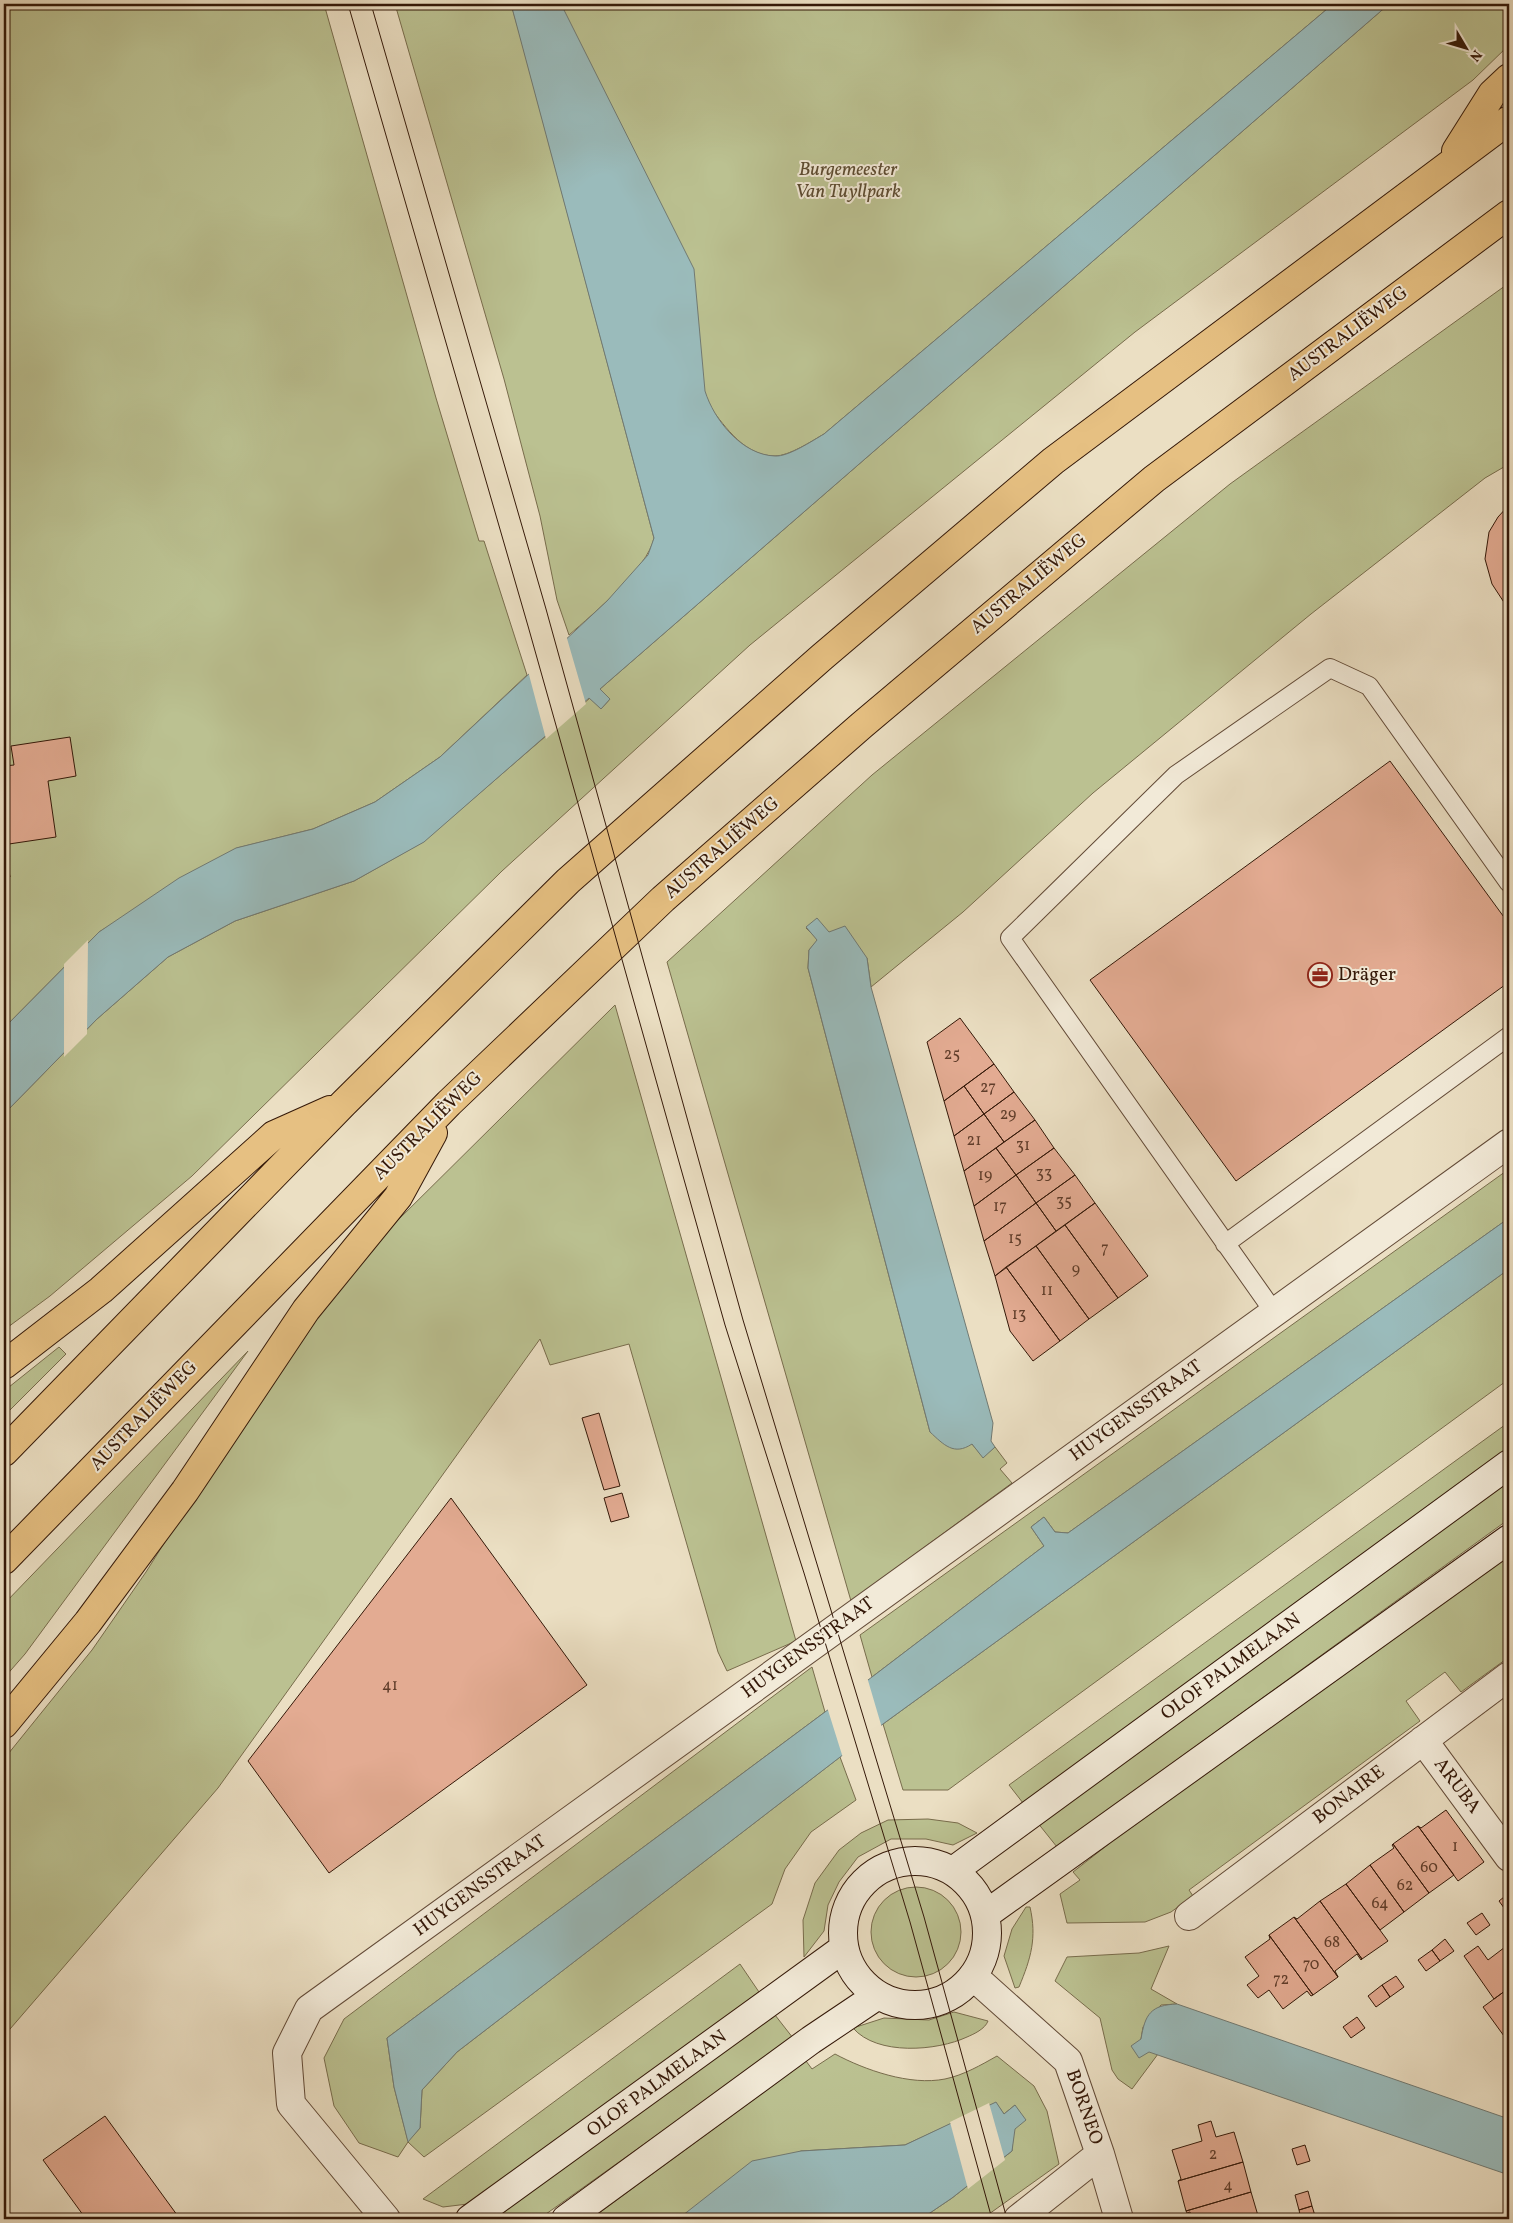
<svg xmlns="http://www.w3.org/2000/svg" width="1513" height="2223" viewBox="0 0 1513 2223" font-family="Vollkorn,serif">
	<rect width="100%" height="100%" fill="#ebdfc3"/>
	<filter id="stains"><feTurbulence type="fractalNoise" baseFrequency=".004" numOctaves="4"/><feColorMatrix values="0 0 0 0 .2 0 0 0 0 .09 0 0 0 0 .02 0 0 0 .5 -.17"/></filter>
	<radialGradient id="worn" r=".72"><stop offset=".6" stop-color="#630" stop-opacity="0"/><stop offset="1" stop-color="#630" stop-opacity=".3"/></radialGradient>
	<path fill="#bbc191" stroke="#786c4c" d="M4 4H324L436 398 479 541H484L527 675 440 757 375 802 313 829 237 848 99 932 4 1028Z
		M395 4H511L520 35 654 538C648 568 593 614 569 635L557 600 540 516 504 379Z
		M561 4H1333L824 434C812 441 789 456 775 456 745 456 726 428 710 407Z
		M1389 4H1509V45L1473 80 1135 332 750 645 502 871 192 1176 50 1296 4 1330V1114L97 1019 168 957 235 921 354 881 423 842 590 698 601 709 610 699 600 689Z
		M1509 283V464L1485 478 1311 614 1093 793 963 912 871 987 867 958 829 932 806 928 818 940 809 950 808 968 930 1432 972 1444 983 1457 995 1447 1007 1463 1000 1469 1012 1483 851 1601 667 962 872 775 1230 484Z
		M615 1005 796 1641 727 1671 718 1652 629 1344 550 1365 540 1339 218 1788 4 2036V1759L92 1650 146 1572 248 1410 315 1316 395 1223Z
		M1509 1169V1218L1068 1533 1055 1532 1044 1517 1031 1527 1044 1546 872 1677 860 1635Z
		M1509 1269V1379L948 1790H903L883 1724Z
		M59 1347 66 1354 4 1416V1391Z
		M248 1351 25 1654 4 1678V1604Z
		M1509 1422V1452L1023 1803 1009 1785Z
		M1509 1480V1519L1057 1847 1037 1822Z
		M1509 1549V1657L1461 1692 1445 1672 1406 1701 1420 1721 1189 1890 1193 1896 1171 1912 1145 1922 1067 1923 1060 1894 1080 1880 1073 1872 1110 1843 1132 1821Z
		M812 1667 825 1712 387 2038 394 2087 408 2141 420 2128 422 2090 457 2052 840 1757 856 1800 811 1832 785 1869 772 1904 424 2157 408 2142 398 2157 359 2143 334 2106 324 2058 344 2019Z
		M928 1819 958 1823 977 1833 953 1845 926 1839H891L858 1857 839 1882 828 1905 824 1931 804 1957 803 1920 815 1883 839 1850 861 1833 888 1820Z
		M871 1932a45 45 0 1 1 90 0a45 45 0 1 1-90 0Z
		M1026 1907H1030C1037 1938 1031 1958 1019 1987L1015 1988 1004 1956 1012 1929Z
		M1169 1946 1151 1989 1177 2004 1161 2005 1143 2027 1141 2039 1149 2051 1158 2054 1132 2089 1118 2079 1112 2070 1100 2018 1055 1981 1067 1957 1139 1953Z
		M740 1964 759 1992 732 2012 712 2033 476 2203 443 2207 423 2199Z
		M954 2012 988 2021C985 2029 974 2034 967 2037 937 2051 877 2056 853 2028L884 2018 929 2020Z
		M775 2015 793 2038 539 2219H494Z
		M835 2054C865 2070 910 2086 945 2079 964 2075 981 2065 997 2056L1034 2086 1047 2111 1059 2164 982 2219H921L952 2198 1012 2151 1015 2105 1004 2114 996 2103 905 2145 801 2151 703 2202 678 2219H591L806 2061 812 2069Z"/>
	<path fill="#9abbbb" stroke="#717a73" d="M511 4H561L694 269 705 391C714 420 742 455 775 456 788 457 812 441 824 434L1333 4H1389L600 689 610 699 601 709 589 698 424 842 354 881 235 921 168 957 97 1019 4 1114V1028L99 932 179 878 236 848 313 829 375 802 440 757 607 601 648 555 654 538Z
		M817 918 829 932 845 926 867 958 871 987 993 1423 991 1441 995 1447 983 1458 972 1444C954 1456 944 1445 930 1432L808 968 809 950 817 940 806 927Z
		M1509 1218V1269L883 1724 457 2052 422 2090 420 2128 408 2142 394 2087 387 2038 872 1677 1044 1546 1031 1527 1044 1517 1055 1532 1068 1533Z
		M1177 2004 1509 2119V2175L1149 2052 1139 2058 1131 2046 1141 2039C1145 2014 1151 2005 1177 2004Z
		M996 2102 1004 2114 1015 2105 1026 2120 1015 2129 1012 2151 952 2198 921 2219H678L752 2161 801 2151 905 2145Z"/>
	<path fill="#ebdfc3" d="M566 635 586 704 546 739 528 671Z
		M88 940 87 1034 64 1057V964Z
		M867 1677 882 1728 843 1758 827 1707Z
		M989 2103 1005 2160 968 2189 950 2122Z"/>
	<path fill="#e3ab92" stroke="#341808" d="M1509 505V610L1492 584 1485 559 1489 532 1498 517Z
		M70 737 76 776 48 781 56 837 9 844 4 809V766L14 765 11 746Z
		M1390 761 1509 924V982L1236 1181 1090 980Z
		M4 843 10 877 4 878Z
		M960 1018 994 1064 944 1101 927 1042Z
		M994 1064 1014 1092 984 1114 964 1086Z
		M964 1086 984 1114 954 1136 944 1101Z
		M1014 1092 1035 1120 1004 1142 984 1114Z
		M984 1114 1004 1142 964 1171 954 1136Z
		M1035 1120 1054 1148 1016 1175 996 1148Z
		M996 1148 1016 1175 974 1206 964 1171Z
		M1054 1148 1075 1175 1036 1203 1016 1175Z
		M1016 1175 1036 1203 984 1241 974 1206Z
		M1075 1175 1095 1203 1056 1231 1036 1203Z
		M1036 1203 1056 1231 995 1276 984 1241Z
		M1095 1203 1148 1276 1118 1298 1065 1225Z
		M1065 1225 1118 1298 1089 1319 1036 1246Z
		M1036 1246 1089 1319 1060 1341 1006 1267Z
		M1006 1267 1060 1341 1033 1361 1010 1331 995 1276Z
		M599 1413 620 1486 604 1490 582 1418Z
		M622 1493 629 1517 611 1522 604 1498Z
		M451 1498 587 1685 329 1873 248 1761Z
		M1446 1810 1484 1862 1458 1881 1418 1826 1421 1828Z
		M1418 1826 1454 1875 1429 1893 1393 1844Z
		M1393 1844 1429 1893 1404 1912 1370 1865 1394 1848 1392 1845Z
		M1370 1865 1404 1912 1380 1930 1346 1884Z
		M1346 1884 1388 1941 1362 1959 1320 1901Z
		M1509 1893V1910L1507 1912 1499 1901Z
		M1320 1901 1362 1959 1361 1960 1357 1954 1335 1971 1338 1977 1294 1917 1297 1919Z
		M1482 1913 1490 1925 1476 1935 1467 1923Z
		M1294 1917 1338 1977 1313 1995 1269 1935Z
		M1269 1935 1313 1995 1311 1996 1307 1991 1283 2009 1269 1990 1258 1998 1247 1985 1259 1976 1245 1957 1270 1939Z
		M1445 1939 1454 1951 1440 1961 1432 1950Z
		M1509 1944V1988L1494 1999 1464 1956 1478 1946 1488 1960Z
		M1432 1950 1440 1961 1426 1971 1418 1960Z
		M1396 1976 1404 1987 1390 1997 1382 1985Z
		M1382 1985 1390 1997 1376 2007 1368 1996Z
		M1509 1988V2032L1504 2036 1483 2007Z
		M1357 2017 1365 2028 1351 2038 1343 2027Z
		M105 2116 180 2219H86L43 2160Z
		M1211 2121 1216 2137 1234 2132 1243 2162 1178 2181 1181 2179 1172 2150 1202 2141 1198 2125Z
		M1305 2145 1310 2161 1297 2165 1292 2149Z
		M1243 2162 1251 2192 1186 2211 1178 2181Z
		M1308 2191 1312 2206 1299 2210 1295 2195Z
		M1251 2192 1259 2219H1192L1190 2212 1187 2213 1186 2211Z
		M1312 2206 1316 2219H1301L1299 2210Z"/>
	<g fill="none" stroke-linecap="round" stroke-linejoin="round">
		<defs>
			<path id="lane" d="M1225 1244 1509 1036
				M1274 1312 1010 938 1176 775 1330 668 1369 686 1509 883"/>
			<path id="street" d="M1423 1740 1509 1857
				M1189 1916 1509 1676
				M973 1976 1068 2061 1100 2154 1119 2219
				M386 2219 291 2104 287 2053 309 2009 1509 1143
				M1018 2219 1100 2154"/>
			<path id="secondary" d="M843 1933a72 72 0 1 1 144 0a72 72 0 1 1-144 0Z
				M953 1871 1509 1464
				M985 1915 1509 1539
				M470 2219 844 1948
				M566 2219 811 2040 878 1995"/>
			<path id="primary" d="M1456 151 1492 94 1509 78
				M4 1365 101 1290 274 1135 330 1110
				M4 1452 343 1104 568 881 822 657 1053 461 1509 120
				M4 1560 449 1103 663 899 862 725 1154 479 1509 214
				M4 1724 88 1622 185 1491 306 1310 398 1197 433 1133"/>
		</defs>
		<use href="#lane" stroke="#624a37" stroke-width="20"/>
		<use href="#street" stroke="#624a37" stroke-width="30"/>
		<use href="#secondary" stroke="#341808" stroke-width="30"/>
		<use href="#primary" stroke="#341808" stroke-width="30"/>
		<use href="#lane" stroke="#f2ead8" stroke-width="18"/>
		<use href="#street" stroke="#f2ead8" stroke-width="28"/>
		<use href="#secondary" stroke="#f2ead8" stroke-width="28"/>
		<use href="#primary" stroke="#e6c082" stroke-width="28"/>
		<path stroke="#341808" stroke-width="1" d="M348 4 528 626 725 1325 804 1573 910 1922 992 2219
			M371 4 546 609 743 1320 924 1917 1007 2219"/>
	</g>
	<defs>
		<symbol id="office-ring" viewBox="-11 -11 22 22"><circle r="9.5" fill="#f2ead8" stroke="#8f2418" stroke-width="1.5"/><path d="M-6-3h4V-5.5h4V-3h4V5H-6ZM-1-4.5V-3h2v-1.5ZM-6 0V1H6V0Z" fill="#8f2418"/></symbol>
	</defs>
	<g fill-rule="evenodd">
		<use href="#office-ring" x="1306" y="961" width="28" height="28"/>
	</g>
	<g text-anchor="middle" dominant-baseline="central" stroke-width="4" stroke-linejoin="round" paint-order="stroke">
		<g font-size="16" fill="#603d2a">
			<text x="952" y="1055">25</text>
			<text x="988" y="1088">27</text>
			<text x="1008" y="1115">29</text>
			<text x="974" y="1141">21</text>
			<text x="1023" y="1146">31</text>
			<text x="1044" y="1174">33</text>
			<text x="985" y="1176">19</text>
			<text x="1064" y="1202">35</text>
			<text x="1000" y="1207">17</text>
			<text x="1015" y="1239">15</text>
			<text x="1105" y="1249">7</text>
			<text x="1076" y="1270">9</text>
			<text x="1047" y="1291">11</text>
			<text x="1019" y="1315">13</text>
			<text x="390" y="1686">41</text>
			<text x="1455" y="1847">1</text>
			<text x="1429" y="1868">60</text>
			<text x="1405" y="1886">62</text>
			<text x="1380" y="1904">64</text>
			<text x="1332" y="1943">68</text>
			<text x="1311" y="1965">70</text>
			<text x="1281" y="1980">72</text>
			<text x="1213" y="2155">2</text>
			<text x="1228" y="2186">4</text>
		</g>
		<g font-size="19" font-style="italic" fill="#5c4b31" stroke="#f2ead8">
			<text x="848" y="170">Burgemeester<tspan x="848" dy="22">Van Tuyllpark</tspan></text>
		</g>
		<g font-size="19" fill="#341808" stroke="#f2ead8">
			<text transform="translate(1348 334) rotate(-37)">AUSTRALIËWEG</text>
			<text transform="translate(1029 584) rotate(-40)">AUSTRALIËWEG</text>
			<text transform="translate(722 848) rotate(-41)">AUSTRALIËWEG</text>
			<text transform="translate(428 1126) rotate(-45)">AUSTRALIËWEG</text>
			<text transform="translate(1136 1411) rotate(-36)">HUYGENSSTRAAT</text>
			<text transform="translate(144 1416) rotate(-46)">AUSTRALIËWEG</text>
			<text transform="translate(808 1648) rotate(-36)">HUYGENSSTRAAT</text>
			<text transform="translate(1231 1667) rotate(-36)">OLOF PALMELAAN</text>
			<text transform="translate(1457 1786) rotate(53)">ARUBA</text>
			<text transform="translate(1349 1795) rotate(-37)">BONAIRE</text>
			<text transform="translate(480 1886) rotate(-36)">HUYGENSSTRAAT</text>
			<text transform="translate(657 2084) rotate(-36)">OLOF PALMELAAN</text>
			<text transform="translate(1084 2107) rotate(71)">BORNEO</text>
		</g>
		<g font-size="19" fill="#341808" stroke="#f2ead8" text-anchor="start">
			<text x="1338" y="975">Dräger</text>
		</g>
	</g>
	<rect width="1513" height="2223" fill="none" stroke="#ebdfc3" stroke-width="20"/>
	<rect x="5" y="5" width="1503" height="2213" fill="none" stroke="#341808" stroke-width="2.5"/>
	<rect x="10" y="10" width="1493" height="2203" fill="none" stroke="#341808"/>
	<g transform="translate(1466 48) rotate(128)" stroke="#f2ead8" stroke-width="4" paint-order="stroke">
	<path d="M0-4L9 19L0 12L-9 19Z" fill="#341808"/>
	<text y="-8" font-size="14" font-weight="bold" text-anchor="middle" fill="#341808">N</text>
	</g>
	<rect width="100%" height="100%" filter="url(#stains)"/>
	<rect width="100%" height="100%" fill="url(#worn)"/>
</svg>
